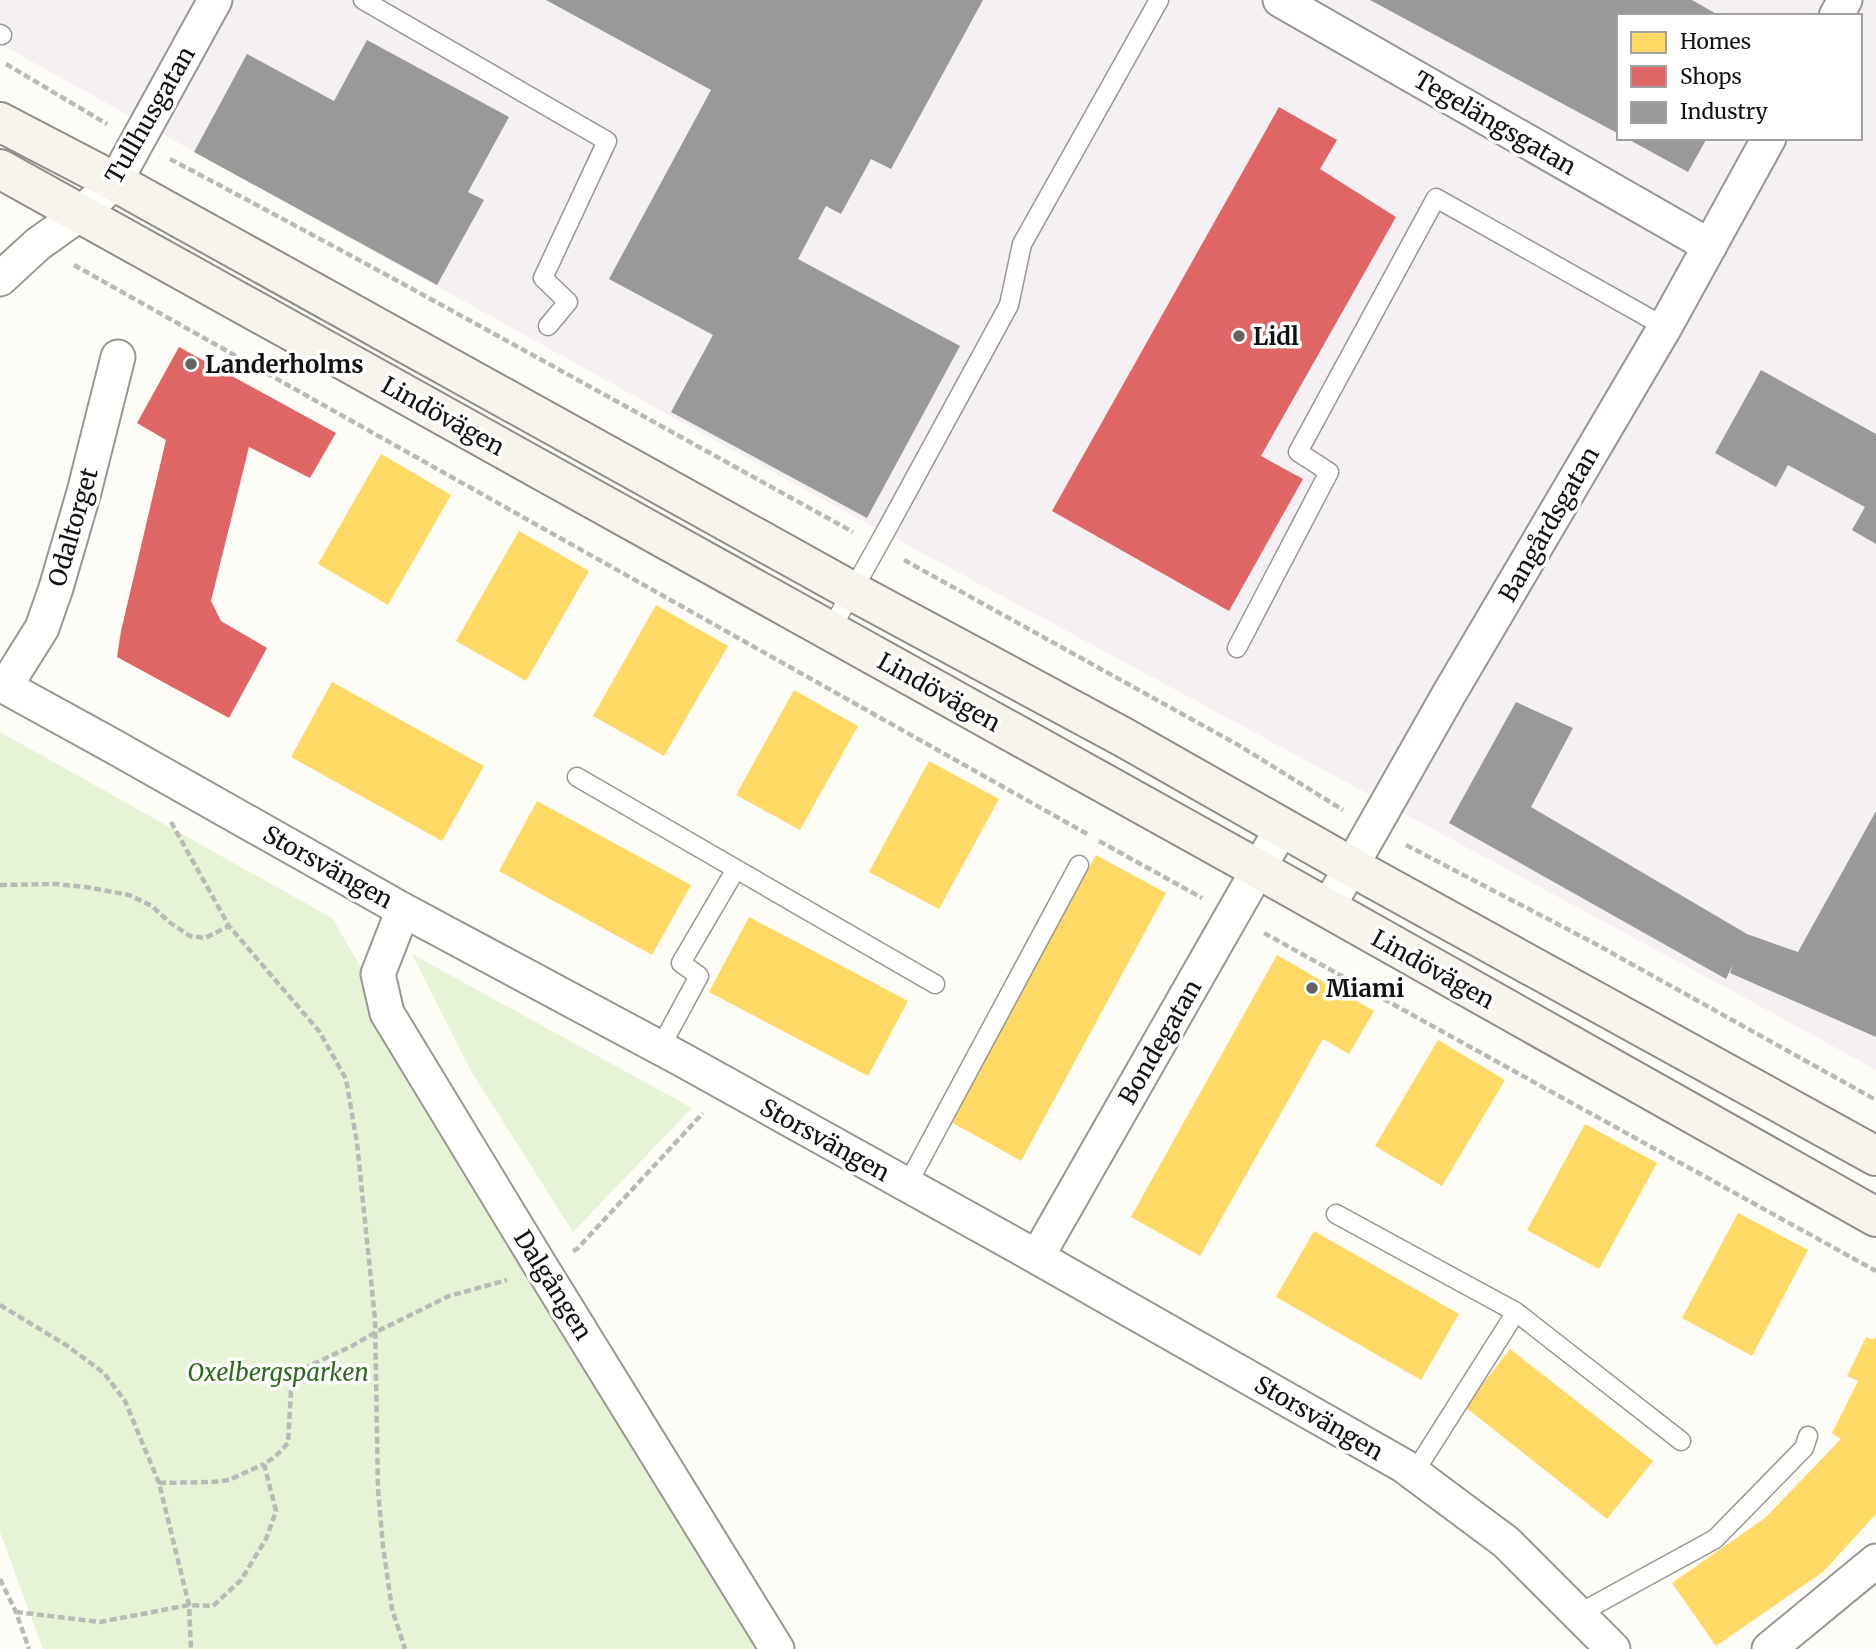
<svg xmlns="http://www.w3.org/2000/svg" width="1876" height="1649" viewBox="0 0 1876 1649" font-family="Merriweather,serif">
	<rect width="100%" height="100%" fill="#fdfcf7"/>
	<path fill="#f5f0f3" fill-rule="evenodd" d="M0 0H1876V1070L1747 999 732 450 0 44ZM1619 16H1860V138H1619Z"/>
	<path fill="#e7f3d7" d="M0 732 332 918 762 1649H43L0 1532Z
		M412 954 692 1108 573 1232 471 1071Z"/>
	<path fill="#ffd966" d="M381 454 451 495 388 605 318 564Z
		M519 531 589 571 526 681 456 641Z
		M656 605 728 646 664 756 593 716Z
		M332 682 484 766 442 841 291 757Z
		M794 690 858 726 800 830 736 795Z
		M929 761 999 799 939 909 869 872Z
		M537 801 691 885 652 955 499 871Z
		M1096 855 1166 893 1021 1161 951 1122Z
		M749 917 908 1001 868 1076 709 992Z
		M1277 955 1374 1011 1349 1054 1323 1039 1200 1256 1131 1217Z
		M1438 1040 1505 1080 1442 1186 1375 1146Z
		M1585 1124 1657 1163 1599 1269 1527 1230Z
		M1738 1213 1808 1250 1752 1356 1682 1318Z
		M1314 1231 1459 1314 1421 1380 1276 1297Z
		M1876 1336V1514L1823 1572 1716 1646 1672 1583 1765 1518 1841 1439 1832 1433 1858 1381 1847 1376 1866 1337 1873 1340Z
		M1510 1349 1653 1461 1607 1519 1465 1407Z"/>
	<path fill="#e06666" d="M1279 107 1337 140 1320 169 1396 217 1261 456 1303 479 1229 611 1052 511Z
		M179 347 336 433 310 478 249 447 211 601 221 621 267 648 229 718 117 657 121 631 166 440 137 423Z"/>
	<path fill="#999" d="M546 0H983L891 169 871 159 841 214 826 206 798 259 960 346 867 518 671 412 713 335 609 279 711 90Z
		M1370 0H1692L1720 16H1619V134Z
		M367 40 509 117 468 192 484 200 437 285 194 152 247 54 334 101Z
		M1626 138H1707L1688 172Z
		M1761 370 1876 434V544L1852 530 1865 507 1788 465 1776 487 1715 453Z
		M1516 702 1573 728 1531 807 1747 934 1798 952 1876 811V1037L1730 973 1733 964 1726 979 1449 823Z"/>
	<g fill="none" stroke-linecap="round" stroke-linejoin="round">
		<defs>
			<path id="lane" d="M363 0 607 141 543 278 568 302 548 326
				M0 34 2 35
				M830 631 887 529 1009 305 1022 244 1159 0
				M1237 648 1329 472 1298 452 1436 198 1665 327
				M577 777 736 869
				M660 1048 699 976 681 963 736 869 935 984
				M907 1185 1079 865
				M1336 1214 1516 1312 1681 1441
				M1414 1473 1516 1312
				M1578 1614 1715 1539 1804 1448 1808 1436"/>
			<path id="street" d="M1280 0 1710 246
				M1836 16 1845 0
				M0 279 38 244 80 214 115 182 215 0
				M0 684 111 745 403 910 681 1059 1037 1257 1404 1466 1506 1542 1613 1649
				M5 687 42 628 56 588 84 492 118 357
				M1327 909 1449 694 1665 327 1769 138
				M403 910 378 974 387 1013 540 1265 777 1649
				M1037 1257 1283 826
				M1769 1649 1876 1561"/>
			<path id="secondary" d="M0 122 115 182 852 591 1123 737 1352 867 1876 1156
				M0 169 1258 869 1876 1217"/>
		</defs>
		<use href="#lane" stroke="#979795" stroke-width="21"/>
		<use href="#street" stroke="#979795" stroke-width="37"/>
		<use href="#secondary" stroke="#8e8d8b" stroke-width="42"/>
		<path stroke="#b9b9b8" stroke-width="4.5" stroke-dasharray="7 3.5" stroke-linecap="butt" d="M6 64 107 124
			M170 159C400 280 626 407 853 532
			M74 265 1089 835
			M904 560 1240 746 1343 810
			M171 822 229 926 319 1031 346 1079 357 1143 375 1319 378 1490 383 1546 392 1609 405 1649
			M1099 841 1202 898
			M1406 845 1592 942 1876 1100
			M0 885 56 884 86 887 129 895 152 906 169 922 190 936 205 938 229 926
			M1264 933 1876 1271
			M573 1251 577 1249 703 1113
			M0 1305 66 1345 104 1373 125 1401 159 1483 189 1605 191 1649
			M159 1483 213 1482 229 1480 264 1464
			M0 1579 16 1612 29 1649
			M16 1612 100 1622 189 1605 213 1606 241 1580 266 1539 276 1511 264 1464 275 1457 288 1443 291 1391 309 1366 352 1346 376 1332 449 1296 507 1280"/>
		<use href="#lane" stroke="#fffffe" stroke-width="18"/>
		<use href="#street" stroke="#fffffe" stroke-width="33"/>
		<use href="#secondary" stroke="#f6f4eb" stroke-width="38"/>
	</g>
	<g fill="#646362" stroke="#fff" stroke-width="2.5">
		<circle cx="1239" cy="336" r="7"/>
		<circle cx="191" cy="364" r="7"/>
		<circle cx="1312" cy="988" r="7"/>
	</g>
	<g text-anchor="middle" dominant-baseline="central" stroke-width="7" stroke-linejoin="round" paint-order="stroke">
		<g font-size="24" fill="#111" stroke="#fff">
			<text transform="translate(150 115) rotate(-60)">Tullhusgatan</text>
			<text transform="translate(1495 123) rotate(30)">Tegelängsgatan</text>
			<text transform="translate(443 416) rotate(29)">Lindövägen</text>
			<text transform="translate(1549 524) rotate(-60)">Bangårdsgatan</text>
			<text transform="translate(73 527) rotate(-74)">Odaltorget</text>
			<text transform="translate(939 692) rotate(29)">Lindövägen</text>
			<text transform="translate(328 867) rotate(29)">Storsvängen</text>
			<text transform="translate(1433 969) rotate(29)">Lindövägen</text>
			<text transform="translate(1160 1042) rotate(-60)">Bondegatan</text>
			<text transform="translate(825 1140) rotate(29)">Storsvängen</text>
			<text transform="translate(553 1285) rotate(58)">Dalgången</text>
			<text transform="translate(1319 1418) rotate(30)">Storsvängen</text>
		</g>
		<g font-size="24" font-weight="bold" fill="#111" stroke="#fff" text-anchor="start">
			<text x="1253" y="336">Lidl</text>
			<text x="205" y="364">Landerholms</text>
			<text x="1326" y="988">Miami</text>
		</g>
		<g font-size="24" font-style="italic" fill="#2f6b1f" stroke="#fff">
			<text x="278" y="1372">Oxelbergsparken</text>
		</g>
	</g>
	<rect x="1617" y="14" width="245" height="126" fill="#ffffff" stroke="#a0a0a0" stroke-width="2"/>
	<rect x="1631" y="32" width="35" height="21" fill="#ffd966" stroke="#a0a0a0" stroke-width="2"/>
	<text x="1680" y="49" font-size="21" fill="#111111">Homes</text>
	<rect x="1631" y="66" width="35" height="21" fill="#e06666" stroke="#a0a0a0" stroke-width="2"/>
	<text x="1680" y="84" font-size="21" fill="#111111">Shops</text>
	<rect x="1631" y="102" width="35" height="21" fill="#999999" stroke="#a0a0a0" stroke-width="2"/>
	<text x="1680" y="119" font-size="21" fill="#111111">Industry</text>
</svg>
